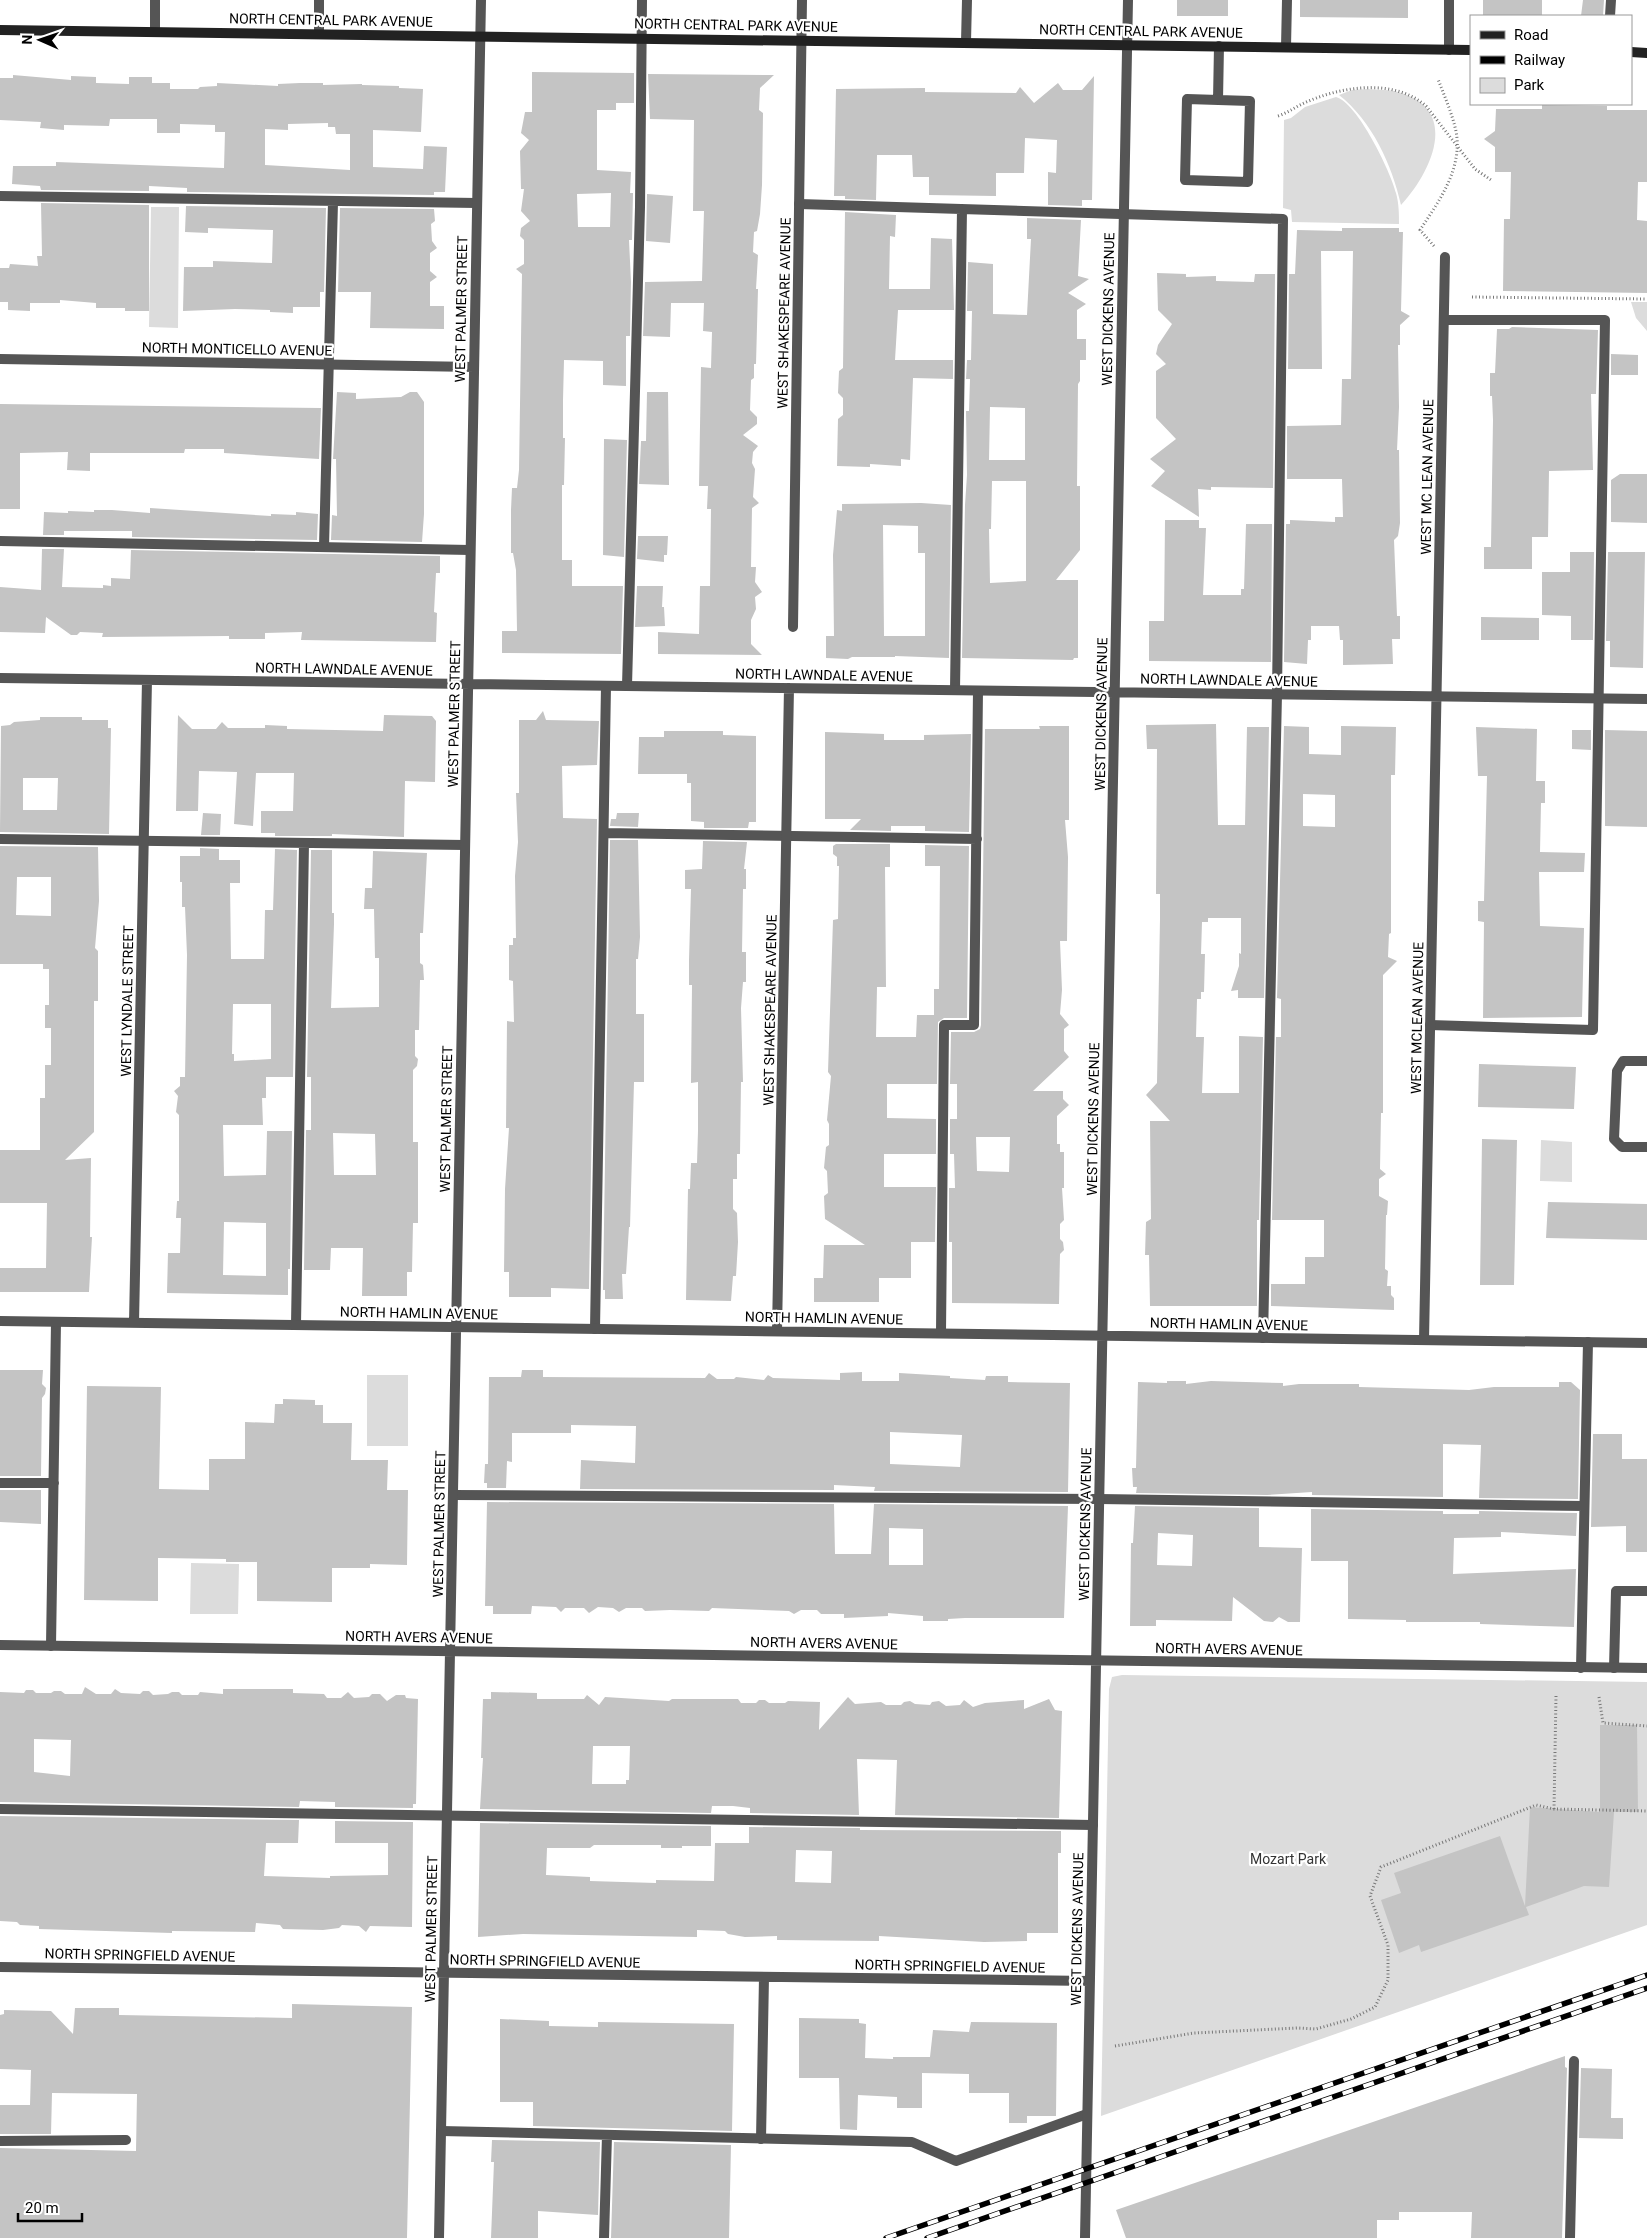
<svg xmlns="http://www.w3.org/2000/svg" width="1647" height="2238" viewBox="0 0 1647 2238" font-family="Roboto,sans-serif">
	<rect width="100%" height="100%" fill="#fff"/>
	<path fill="#dcdcdc" d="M1367 89C1378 90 1391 89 1401 93 1461 111 1430 174 1401 205 1392 165 1372 121 1339 95L1352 90Z
		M1336 97C1357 102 1391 172 1396 193 1399 204 1399 214 1399 224L1292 222 1291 210 1283 208 1284 120 1291 118 1305 107Z
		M151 207H179L178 328 149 327Z
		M1631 302H1647V331L1636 318Z
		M1541 1140 1572 1142V1182L1540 1181Z
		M367 1375H408V1446H367Z
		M191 1563 239 1564 238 1614H190Z
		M1122 1675 1647 1682V1925L1101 2116 1109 1689 1112 1677Z"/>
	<path fill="#c4c4c4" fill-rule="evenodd" d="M1177 0H1228V16H1177Z
		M1300 0H1408V18L1300 17Z
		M1483 0H1542V16H1483Z
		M1583 0H1604L1603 16H1581Z
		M532 72 634 73V103H616V110H597V170L631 172 630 193H633L632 240H629L631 282 630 336H626V386L603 385V361L564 360 563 400V438H565L564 485H562V560H572V586H623L621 654 502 653V631H517L516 570 513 553H511V510L512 488H517L519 470 522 274 516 269 524 264V240L520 236 521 228 530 221 521 211 524 189H521L520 151 529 140 521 133 525 112H532ZM611 193 610 227H578L577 194Z
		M648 74 774 75 760 88 759 110 763 113 762 185 760 214 757 231 754 232 753 252 758 255 756 289H758L756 364H754V378L751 380 750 410 757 417V424L743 435 758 446 753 452 752 463 755 469 753 497 759 503 752 508 751 567H756L755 582 762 592 755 597 756 609 751 620V644L762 655 658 654V632L699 634 700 586H710L711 509H707L708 486H699L701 367 711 368 712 332 703 331 704 303H671L670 337 643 336 645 282 702 281 704 211H693L694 120 650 119Z
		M13 75 71 80V76L96 77V83L129 84V77H152V83H170V89H198L200 87 217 86V83L278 86V84L300 83H323V85L362 84V85L399 86V88L423 89 421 132 373 130V167L423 169 424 146 447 147 445 192H434V195L187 192V188L149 186V191L41 190 40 186 12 184 13 166H56V162L224 168 225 132H215V125L180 124V133H157V119H110L109 126 64 125V130L40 128 41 122 0 120V78H13ZM328 123V127H335L336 134H350V170L265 165V129L288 130V124Z
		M1094 76 1092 200H1082V206L1048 205V172L1056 173 1057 140 1025 138 1024 173H996V196L929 195V177H913L912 155H877L876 200 845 199V196H834L836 89 925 88V92L1016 93 1020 87 1034 103 1058 83 1063 90H1082Z
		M1542 105 1607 106V110H1647V182H1638L1637 220 1647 221V293L1503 291 1504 219H1510L1511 172H1495V147L1484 139 1495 131 1496 109H1542Z
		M647 194 673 196 670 243 646 241Z
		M41 203 149 205V311H125V308H96V303L60 300V303H30V311L8 310V302H0V268H9L10 264 38 266 37 256H42Z
		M186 206 326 208 324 292H320V307H293V313L270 312V310L235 309 183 311 184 267H213V261L272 263 273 230 208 228V233L185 232Z
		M340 208 434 209 435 221 431 224 432 241 437 248 430 253V271L437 277 430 282V306H444V329L370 328 371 292H338Z
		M845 212 896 215 895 237 890 236 889 289H930L931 238 952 239 954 310H898L895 360H953V379L913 378 910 460 901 459V466L870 464V467L837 466 838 419 843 415V398L838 393 839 371 843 368Z
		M1027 218 1081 220 1078 276 1089 279 1068 293 1086 304 1077 310V339H1086V360H1080V381L1078 384 1077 486H1080V550L1056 580H1078V658H1074L1073 660 962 658 965 505 967 475 966 411H969L970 379H966L967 360H971L972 311H967L968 262 993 264V314L1027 315 1031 239H1027ZM990 407 1025 408V460H989ZM992 481H1026V581L990 583 989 529H991Z
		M1342 228H1399V232H1403L1401 311 1410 316 1400 325V345H1398L1399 407 1397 450H1399L1400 523 1398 536 1394 540 1397 616H1400V639H1392L1393 664 1343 665V640H1340L1339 626H1311V640H1308L1307 664 1284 662 1286 524H1290V520L1335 522V517H1343L1342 479H1287V426L1341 425 1342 379H1351L1353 251H1321L1322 369H1288L1289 274H1295L1297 230 1342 231Z
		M1157 273 1186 274V277L1216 276V281L1254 282 1255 274H1275L1273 488 1211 487V490L1198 489 1199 517 1151 486 1165 471 1150 459 1176 439 1156 418V371L1166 364 1156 354 1158 345 1172 324 1158 310Z
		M1512 327 1598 330 1596 394H1591L1593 470 1549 471 1548 537H1532V569H1484V547H1491L1493 420 1492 396H1490V373H1495L1497 329H1509Z
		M1611 354 1638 355V375H1611Z
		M337 392 356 393V399L401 397 410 392H417L424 402V514L422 542 331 540 332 515 337 516 336 459H333Z
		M647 392H668L669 485 639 484 641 441H646Z
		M0 404 321 408 319 459 224 453V449H185L184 453H90V471L67 470 68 452 20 453V509H0Z
		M604 439 627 440 624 557 603 555Z
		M1620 474H1647V523L1611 522V480Z
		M921 503 951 505 949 658 895 656V657H852L848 659 826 658V636H834L833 555 837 510 842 511V504ZM883 525 918 526V553H925V636H884Z
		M150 508 271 516V514L296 515V512L318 514 317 540 132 537V531H64V535H43L44 512 68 513V511L94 512V510H112L150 513Z
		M1165 520H1199V528H1206L1203 595H1241V589H1244L1246 524H1272L1271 662 1149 661V621H1164Z
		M638 536H668L667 555H664V562L637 559Z
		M42 549H64L62 587 103 588V585L111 586V578L130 579 131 550 440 556V573H436L434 612 437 613 436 642 301 640 302 632 265 633V639H229V636L102 637 103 633 80 632 77 635H71L46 617 45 633 0 632V587L41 590Z
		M1570 552H1594L1593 640H1571V616L1542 615V572H1570Z
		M1608 552H1645L1643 668 1610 667V641H1606Z
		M637 586H663L662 607H664L665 626 635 627Z
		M1481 617 1539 618V640H1481Z
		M543 711 546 720 599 721 597 765 562 766 563 818 597 819 589 1289 551 1288V1297H509V1272H504L505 1189 509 1128H506L507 1021 514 1022 513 981 509 980V945H513V938H516L515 876 518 842 516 793H519V720H536Z
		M178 715 192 729H216L222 722 228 728H265V725L287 726V729L383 731 384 715 432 716 436 721 435 782 405 781 404 837 332 834V836H275V833H261V811H293L294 773H256L253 826 234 824 237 772 199 771 198 811H176Z
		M40 717H82V720H108V728H111L109 834 0 832 1 726 10 725 14 722 40 720ZM23 778H58L57 810H23Z
		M1216 724 1218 825H1245L1247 727H1269L1264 998H1238V990L1231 991 1239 966V953L1241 954V918H1208V922H1202L1201 954H1205L1204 992H1201V999H1197L1196 1037H1204L1202 1093H1239V1036L1263 1037 1259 1220H1257V1306H1150L1149 1255H1145L1146 1222 1151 1219 1150 1121H1170L1146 1095 1157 1083 1160 919V894H1156L1157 749H1147L1146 725Z
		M1039 726H1069V820H1065L1068 857 1067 941H1060L1062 990 1060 1014 1069 1025 1064 1029V1051L1069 1057 1033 1091H1063V1099L1069 1105 1057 1116V1144H1060V1152H1064V1188H1062L1064 1220 1060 1224V1239L1063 1242 1064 1250 1060 1254 1059 1304 952 1303V1242H949V1188H955L954 1154H950V1119H957V1084H950L951 1032H974L980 1029 981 1025 985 729H1040ZM976 1137H1010L1009 1172 977 1171Z
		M1284 726 1309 727V754L1341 755V726L1396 727 1395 775H1391V933L1389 934 1388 957 1397 961 1383 975V1113H1381L1380 1169 1386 1174 1379 1179V1196L1388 1201 1387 1215H1386L1385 1269 1388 1271 1387 1286H1391V1295L1394 1298V1310L1271 1306V1284H1305V1257H1324V1220H1272L1276 1037H1281V999L1277 998ZM1303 794 1335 795V827L1303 826Z
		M1476 727 1537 729 1536 781H1545V803H1541L1540 852 1585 853 1584 872H1539L1540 926 1584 928 1582 1017 1483 1018 1484 922 1478 921V901H1484L1487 776H1478Z
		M1572 730H1591V750L1572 749Z
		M1605 730 1647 731V827L1605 826Z
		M664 731H723V735L756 736V822H749L748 828H704V822L691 821V783H687V774H638L639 737H664Z
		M825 732 884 734V740H924V735L971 734 969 832 925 831V826H891V831L850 830 861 819H825Z
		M203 813 221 814 220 835H201Z
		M617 813H639L638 827 610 826 611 819H616Z
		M610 840H638L640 937 638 959H636V1014H644V1082H634L630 1227H629L626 1274H622L623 1299H605V1290H603Z
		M703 841 747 842 744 869H746V889H743L742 952H746V982H743L741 1008 743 1082H741L740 1154H737V1179H733V1209L737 1213 738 1242 736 1276H733L731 1301 686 1300 688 1189H690L691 1163H697L698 1131V1082L691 1083 692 985H689V960L691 889H685V870L702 869Z
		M836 844H890V867H885L886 987H877L876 1037H916L917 1015H934V989H939L940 866H925V845L969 846 967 1018H944L938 1022 937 1084H887V1118L936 1119V1154H884V1187H936L935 1242H911V1278H879V1302H814V1278H823L824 1245H865L825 1219 824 1196 828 1193 827 1171 824 1168 826 1147 829 1145V1124L827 1120 831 1076 828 1072 832 951 833 920 838 919 839 866H837V857L833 854V846Z
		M0 846 98 847 99 901 95 948 98 951V1001H94V1132L65 1160 91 1158 90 1237H92L89 1292H0V1268H46L47 1203H0V1150H40V1098H45V1065H51V1028H45V1005H49V969H43V964H0ZM17 877H51V916L16 915Z
		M200 848 219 849V860H240V883H230L231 959H264L265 910H273L275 849 297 850 293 1077H266V1098H262L263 1125H223L224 1176 266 1175 267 1131H292L290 1269H288V1295L167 1293 168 1253H180L181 1218H176L177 1201H179V1115L176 1112 178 1096 174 1091 180 1086V1077H185L187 955 185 907H182V882H180V856H200ZM233 1004H271V1059L234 1061V1054H232ZM224 1222 266 1223V1276L223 1275Z
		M311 850H332V913H334V924L331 1008 379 1007V958H375L374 909H364L365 888H372L373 851 427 853 423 933H420V963L423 965 424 980H420L419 1030H415V1056L418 1059 417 1066 413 1070V1142H418V1223H413L412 1272H407V1296H362L363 1248H331L330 1270H304L306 1130H311V1077H307ZM333 1133 375 1134 376 1175H334Z
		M1479 1064 1576 1067 1574 1109 1478 1107Z
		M1482 1139 1517 1140 1514 1285H1480Z
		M1548 1202 1647 1204V1240L1546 1238Z
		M0 1370H43L42 1384 46 1388 45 1394 42 1398 41 1476H0Z
		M522 1370H543V1377L705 1378 709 1373 717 1379H734L736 1377 764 1380 768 1375 773 1378 840 1380V1373L862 1372V1381H899V1373L950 1376V1378L985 1380 986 1376H1008V1382L1070 1383 1068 1492 874 1491 875 1487 834 1485V1490L580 1489 581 1460 635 1463 636 1426 571 1425V1433H512V1462L507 1461 506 1488H487V1483H484L485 1464H488L489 1377H521ZM890 1432 962 1435 960 1467 890 1464Z
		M1167 1381H1186V1384L1211 1381 1283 1383V1386L1299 1384H1359V1387L1469 1390 1494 1387H1559V1382H1571L1580 1390 1578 1499 1479 1498 1481 1445 1443 1444V1497L1312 1495V1492L1267 1495 1136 1493 1137 1487H1133L1132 1468H1136L1138 1382 1167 1383Z
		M87 1386 161 1387 159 1489 209 1490V1459H245V1422L274 1423 275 1404H283V1399L315 1400V1405H323V1423H352L351 1460H388L387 1490H408L407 1565 370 1564V1568H332V1602L257 1601V1562H226V1559L158 1558V1601L84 1600Z
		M1593 1434H1622V1459H1647V1552H1626V1526L1591 1527Z
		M0 1490H41V1524L0 1522Z
		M487 1502 834 1504 835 1554H871L874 1504 1068 1506 1064 1618H965L948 1619V1621H923V1616L888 1613V1616L844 1618V1614H821L817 1610H801L794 1614 789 1611 712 1608 709 1611 670 1610 645 1611 642 1608H626L619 1612 613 1608 598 1607 589 1613 584 1608H565L561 1612 556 1607 532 1606 531 1614H493V1606H485ZM889 1528 923 1529V1565H889Z
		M1135 1506 1259 1508V1547L1302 1548 1300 1622H1288L1279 1617 1273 1622 1264 1621 1233 1597 1232 1621 1156 1620V1626H1130L1131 1543H1133ZM1158 1533 1193 1535 1192 1566 1157 1565Z
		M1311 1509 1443 1511V1514H1479V1511L1577 1513 1576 1536 1501 1532V1537L1454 1538 1453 1574 1576 1569 1574 1627 1480 1624V1622H1406V1620L1348 1619V1561H1311Z
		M85 1687 96 1694H111L115 1689 121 1693 140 1694 143 1691H149L153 1695 168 1694 172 1692H179L182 1695H198L200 1692 223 1694V1689H293V1693L324 1694 327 1698H341L348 1692 354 1698 369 1697 372 1694H380L387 1701 396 1695H405L406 1698 418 1699 416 1804H413V1808L335 1807V1802L300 1801 299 1807 0 1802V1692L24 1693 26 1690H33L36 1693H51L54 1691H61L65 1694H82ZM34 1739 71 1740 70 1776 34 1772Z
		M491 1692 537 1693V1699H584L587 1695 599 1705 605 1697 669 1701 672 1699H738L741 1703H756L759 1700H765L769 1703H785L788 1701 820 1702 819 1730 848 1697 855 1704 881 1702 886 1705H901L904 1702 910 1701 915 1704 930 1705 932 1702 939 1701 946 1706 960 1705 964 1700 973 1707 985 1703 1024 1700V1709L1049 1699 1055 1710 1062 1711 1059 1818 895 1815 897 1760 857 1759 859 1815 750 1813V1808L733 1806H712L711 1813 480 1809 483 1758H481L483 1699H491ZM593 1746H630L629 1780H626V1784H592Z
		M1600 1725H1637L1638 1812H1606H1614L1609 1887 1584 1886 1526 1907 1529 1915 1421 1952 1419 1945 1399 1953 1381 1900 1401 1893 1394 1873 1500 1836 1525 1906 1530 1807 1600 1812Z
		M0 1816 299 1820 298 1843H266L264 1876 330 1878V1876L388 1875V1843H335V1821L413 1822 412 1927 370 1926 366 1932 359 1926 342 1925 339 1928 323 1930 283 1929 280 1925 256 1923 255 1932 172 1931V1933L39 1929V1926L20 1925 17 1922 0 1921Z
		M480 1823 711 1826V1846H682V1848H661V1845H594L590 1848H547L546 1875 590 1877V1881L656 1883V1880L714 1881 715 1843H749V1827L860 1828V1830L1061 1831V1853H1058V1933H1027V1941L984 1942 879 1936V1941L777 1940V1936L745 1937 728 1934 725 1931 697 1930V1937L523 1934 478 1937ZM796 1850 832 1851 831 1883 795 1882Z
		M292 2004 412 2007 407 2238H0V2148L136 2151 137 2094 52 2093 51 2134H0V2105H30L31 2070 0 2069V2015L4 2014V2010L51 2011 73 2034 75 2008H119V2015L292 2018Z
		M799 2018 859 2019V2023L866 2024 865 2058 893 2059V2057H930L933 2030 969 2032 971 2022 1057 2023 1056 2116H1027V2123H1009V2093H969V2074L922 2073V2108H897V2097L858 2095 857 2130 840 2129 839 2078H799Z
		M500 2019 549 2021V2026L598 2027V2022L734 2024 732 2131 533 2126V2102H500Z
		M1565 2056V2067L1567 2068 1562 2238H1471L1472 2212H1399V2220H1377V2238H1126L1116 2210Z
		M1581 2068 1612 2069 1611 2118H1623V2139L1579 2138Z
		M492 2140 600 2142 598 2215 538 2211V2238H491L494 2162H491Z
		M614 2142 731 2145 729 2238H611Z"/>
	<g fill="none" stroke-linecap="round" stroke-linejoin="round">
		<path stroke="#777" stroke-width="3" stroke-dasharray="1 2.5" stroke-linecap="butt" d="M1278 116C1287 113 1294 108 1302 104 1338 87 1393 77 1426 106L1475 169 1491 180
			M1434 246 1420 230C1440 200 1465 165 1455 127 1451 111 1444 95 1438 79
			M1472 297 1647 299
			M1599 1697 1603 1723 1647 1726
			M1554 1809 1556 1696
			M1115 2046 1194 2033 1297 2028 1316 2029 1351 2019 1375 2007 1388 1980V1945L1370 1896 1381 1867 1536 1805 1554 1809 1647 1811"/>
		<path stroke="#555" stroke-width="10" d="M1610 16 1611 0
			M319 34V0
			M966 42 967 0
			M1286 47 1287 0
			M1187 99 1250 101 1248 182 1185 180Z
			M1218 100 1219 46
			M0 196 477 203
			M799 204 1283 219 1277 694 1263 1338
			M0 541 470 550
			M324 547 333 202
			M627 686 640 207 642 0
			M955 690 962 209
			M604 833 977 839
			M0 839 465 845
			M1430 1025 1593 1030 1605 320H1444
			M1647 1061H1623L1617 1071 1614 1139 1622 1147H1647
			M296 1325 304 843
			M595 1329 606 686
			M941 1333 944 1025H974L978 691
			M0 1483H54
			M453 1495 1099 1499 1584 1506
			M51 1646 56 1322
			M1581 1668 1588 1342
			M1614 1668 1616 1591H1647
			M0 1809 1093 1825
			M441 2131 912 2142 956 2161 1087 2114
			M0 2141 126 2140
			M604 2238 607 2135
			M1570 2238 1574 2061"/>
		<path stroke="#555" stroke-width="10" d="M155 32V0
			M1449 50V0
			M0 359 474 367
			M793 627 802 0
			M0 678 1647 699
			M0 1321 1647 1343
			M134 1323 147 680
			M777 1331 789 688
			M1424 1340 1445 257
			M0 1645 1647 1668
			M0 1967 1090 1981
			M761 2139 764 1977
			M439 2238 481 0
			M1085 2238 1128 0"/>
		<path stroke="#222" stroke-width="10" d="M0 30 1471 50
			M1631 52 1647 53"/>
		<defs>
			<path id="rail" d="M886 2238 1647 1975
				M927 2238 1647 1988"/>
		</defs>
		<use href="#rail" stroke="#000" stroke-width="5.5"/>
		<use href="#rail" stroke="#fff" stroke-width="4" stroke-dasharray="11" stroke-linecap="butt"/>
	</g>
	<g text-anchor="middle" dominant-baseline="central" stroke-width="4.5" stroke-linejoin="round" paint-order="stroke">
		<g font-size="14" fill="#000" stroke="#fff">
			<text transform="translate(331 20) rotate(1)">NORTH CENTRAL PARK AVENUE</text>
			<text transform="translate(736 25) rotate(1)">NORTH CENTRAL PARK AVENUE</text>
			<text transform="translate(1141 31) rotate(1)">NORTH CENTRAL PARK AVENUE</text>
			<text transform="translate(461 309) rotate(-89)">WEST PALMER STREET</text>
			<text transform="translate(1108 309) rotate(-89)">WEST DICKENS AVENUE</text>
			<text transform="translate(784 313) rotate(-89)">WEST SHAKESPEARE AVENUE</text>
			<text transform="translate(237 349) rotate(1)">NORTH MONTICELLO AVENUE</text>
			<text transform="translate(1427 477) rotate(-89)">WEST MC LEAN AVENUE</text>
			<text transform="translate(344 669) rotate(1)">NORTH LAWNDALE AVENUE</text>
			<text transform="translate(824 675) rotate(1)">NORTH LAWNDALE AVENUE</text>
			<text transform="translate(1229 680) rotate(1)">NORTH LAWNDALE AVENUE</text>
			<text transform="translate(454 714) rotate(-89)">WEST PALMER STREET</text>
			<text transform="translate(1101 714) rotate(-89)">WEST DICKENS AVENUE</text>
			<text transform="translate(127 1001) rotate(-89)">WEST LYNDALE STREET</text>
			<text transform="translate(770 1010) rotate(-89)">WEST SHAKESPEARE AVENUE</text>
			<text transform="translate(1417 1018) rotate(-89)">WEST MCLEAN AVENUE</text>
			<text transform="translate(446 1119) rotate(-89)">WEST PALMER STREET</text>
			<text transform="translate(1093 1119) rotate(-89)">WEST DICKENS AVENUE</text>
			<text transform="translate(419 1313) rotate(1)">NORTH HAMLIN AVENUE</text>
			<text transform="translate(824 1318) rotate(1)">NORTH HAMLIN AVENUE</text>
			<text transform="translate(1229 1324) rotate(1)">NORTH HAMLIN AVENUE</text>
			<text transform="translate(439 1524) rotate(-89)">WEST PALMER STREET</text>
			<text transform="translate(1085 1524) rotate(-89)">WEST DICKENS AVENUE</text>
			<text transform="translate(419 1637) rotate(1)">NORTH AVERS AVENUE</text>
			<text transform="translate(824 1643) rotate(1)">NORTH AVERS AVENUE</text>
			<text transform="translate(1229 1649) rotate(1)">NORTH AVERS AVENUE</text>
			<text transform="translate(431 1929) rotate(-89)">WEST PALMER STREET</text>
			<text transform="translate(1077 1929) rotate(-89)">WEST DICKENS AVENUE</text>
			<text transform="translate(140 1955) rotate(1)">NORTH SPRINGFIELD AVENUE</text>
			<text transform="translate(545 1961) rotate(1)">NORTH SPRINGFIELD AVENUE</text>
			<text transform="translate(950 1966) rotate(1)">NORTH SPRINGFIELD AVENUE</text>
		</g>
		<g font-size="14" fill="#333" stroke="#fff">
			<text x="1288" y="1859">Mozart Park</text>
		</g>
	</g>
	<rect x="1470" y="15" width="162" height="90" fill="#ffffff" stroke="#999999"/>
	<rect x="1480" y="31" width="25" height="8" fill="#222222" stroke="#999999"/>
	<text x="1514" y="40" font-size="15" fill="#000000">Road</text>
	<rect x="1480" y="56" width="25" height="8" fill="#000000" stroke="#999999"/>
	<text x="1514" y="65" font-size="15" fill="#000000">Railway</text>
	<rect x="1480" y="78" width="25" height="15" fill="#dcdcdc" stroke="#999999"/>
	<text x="1514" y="90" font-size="15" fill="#000000">Park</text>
	<g transform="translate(40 40) rotate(272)" stroke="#ffffff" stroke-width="4" paint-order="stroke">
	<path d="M0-4L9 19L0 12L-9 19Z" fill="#000000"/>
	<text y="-8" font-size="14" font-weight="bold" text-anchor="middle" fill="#000000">N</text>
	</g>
	<path d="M18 2213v8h64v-8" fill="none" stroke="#000000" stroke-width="2.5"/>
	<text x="25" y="2213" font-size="15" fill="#000000" stroke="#ffffff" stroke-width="4" paint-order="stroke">20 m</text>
</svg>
